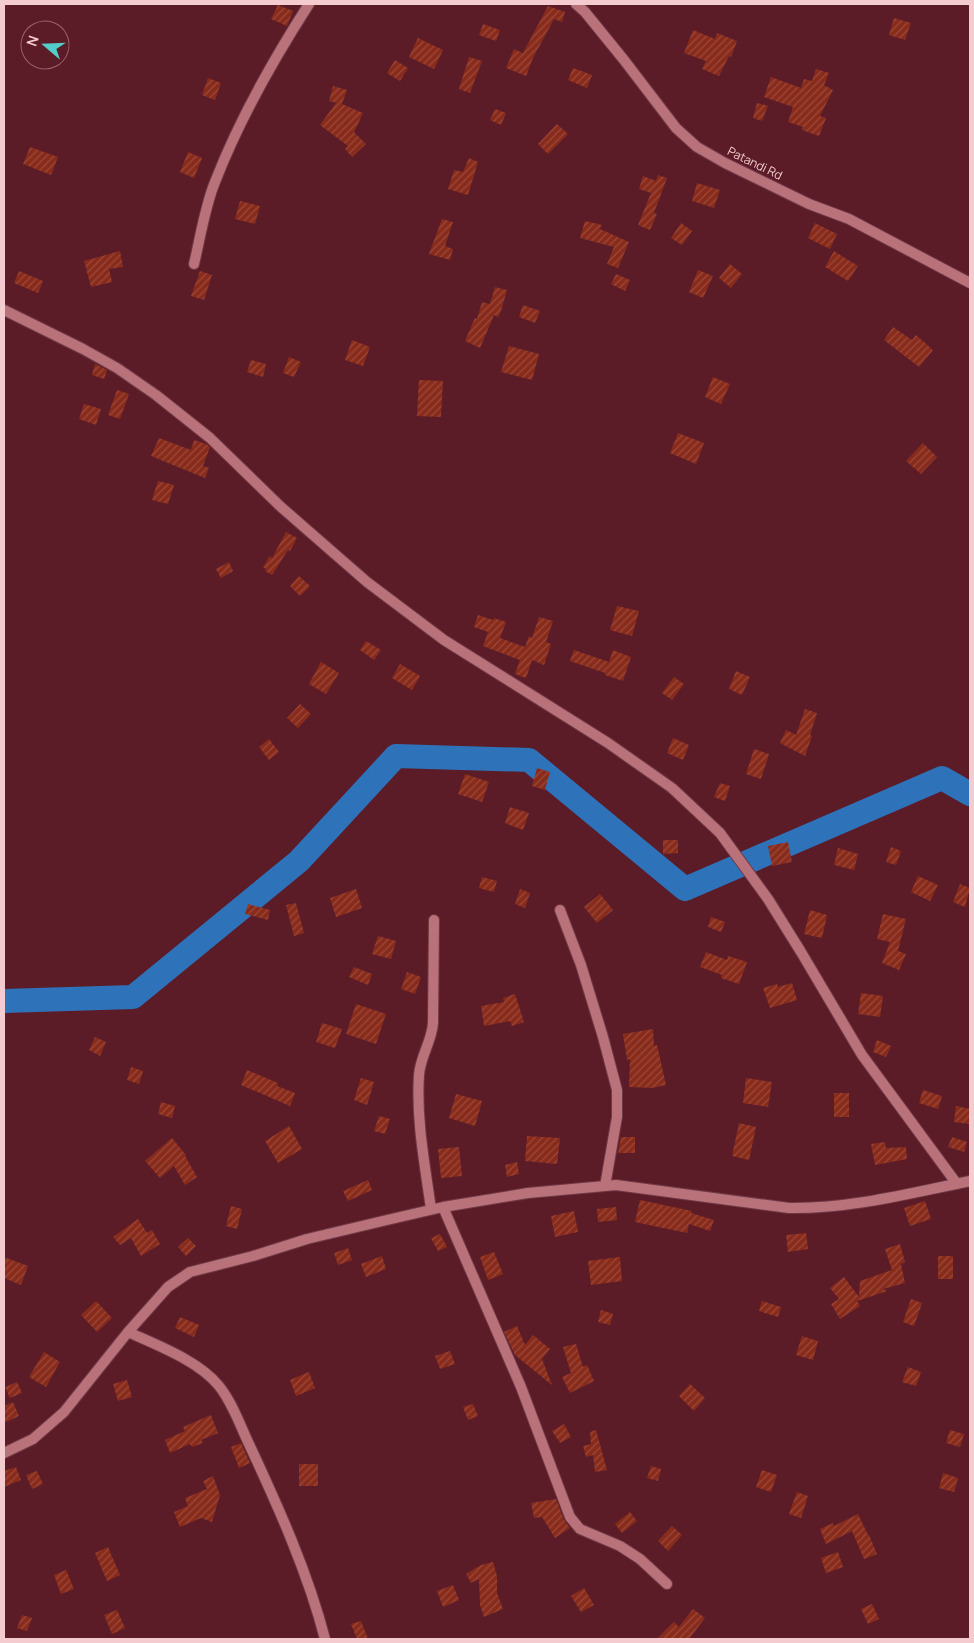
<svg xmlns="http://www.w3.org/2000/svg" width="974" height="1643" viewBox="0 0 974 1643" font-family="Manrope,sans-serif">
	<defs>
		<pattern id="building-hatch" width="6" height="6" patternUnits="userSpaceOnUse" patternTransform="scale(1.25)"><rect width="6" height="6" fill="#892b1b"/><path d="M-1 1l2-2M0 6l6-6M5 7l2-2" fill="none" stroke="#9a493b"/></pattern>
	</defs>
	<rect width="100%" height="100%" fill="#5b1c28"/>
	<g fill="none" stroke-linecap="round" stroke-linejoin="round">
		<path stroke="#2e73ba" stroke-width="24" d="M4 1001 133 997 299 861 396 756 529 760 685 889 942 778 970 794"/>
	</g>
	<path fill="url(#building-hatch)" d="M278 5 293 11 287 26 271 19Z
		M548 6 565 12 562 22 554 19 533 58 526 76 506 68 514 49 523 53Z
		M894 18 911 23 905 40 889 35Z
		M483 24 500 30 496 41 479 35Z
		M693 30 715 39 717 33 737 41 731 57 729 56 719 76 702 69 706 61 684 53Z
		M418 38 443 50 434 69 409 57Z
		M469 57 482 61 470 93 459 89Z
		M395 60 408 68 400 81 387 73Z
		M573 68 592 75 587 88 568 80Z
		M816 69 829 73 824 85 833 90 820 116 826 118 819 136 802 130 803 127 788 122 793 107 764 97 771 77 801 88 804 79 812 81Z
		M208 78 221 83 215 100 202 95Z
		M333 86 347 90 342 104 363 113 354 132 366 144 352 157 345 149 348 146 320 125 336 103 329 101Z
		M757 103 768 106 762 121 753 118Z
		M495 109 506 113 501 125 490 120Z
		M557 124 568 134 548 154 538 144Z
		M30 147 58 157 51 175 23 164Z
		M188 152 202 158 194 178 180 172Z
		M469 158 478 162 468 195 448 189 454 170 463 172Z
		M658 175 667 178 654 213 657 214 650 230 638 225 651 193 639 189 643 176 656 181Z
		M697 183 720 190 714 208 692 201Z
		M240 201 260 206 255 224 235 219Z
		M442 219 453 222 445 246 453 249 450 260 429 254Z
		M585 221 602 225 600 229 629 242 618 268 607 264 614 247 580 238Z
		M681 223 692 231 682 245 671 238Z
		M815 223 837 234 830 249 808 238Z
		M120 251 123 267 109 269 112 282 91 287 84 261Z
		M834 251 858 266 848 281 825 267Z
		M730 264 742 274 731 288 719 278Z
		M698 270 713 276 703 298 689 292Z
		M19 271 43 281 38 293 14 283Z
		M200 271 212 275 204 300 191 296Z
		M616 274 630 280 625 291 611 284Z
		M495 287 507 290 501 311 498 317 494 315 480 348 465 341 475 318 477 319 482 302 490 304Z
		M523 305 540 311 535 323 519 317Z
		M893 327 912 340 916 335 933 350 919 367 884 340Z
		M352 340 370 347 363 366 345 360Z
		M509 346 539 354 532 380 501 372Z
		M289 357 301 362 294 377 283 373Z
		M251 360 266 364 263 377 247 372Z
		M95 364 107 370 104 379 92 375Z
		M713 377 730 384 721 404 705 397Z
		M419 380 443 381 441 417 417 416Z
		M117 390 129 394 120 419 108 415Z
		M84 404 101 409 96 425 79 419Z
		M678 433 704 443 696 464 670 453Z
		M159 438 191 450 194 440 206 444 210 447 203 466 209 468 205 478 151 456Z
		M923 443 937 457 921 474 906 461Z
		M158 481 174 485 168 504 152 500Z
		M286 532 297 538 290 551 288 550 272 575 265 571 266 569 263 567 270 556 272 558Z
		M229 562 233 571 221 578 216 569Z
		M299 576 310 586 300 596 290 586Z
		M617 606 639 611 632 636 610 630Z
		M478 615 493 620 494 618 506 622 500 638 525 647 529 636 532 638 539 617 553 621 546 642 551 644 544 665 532 660 526 678 515 674 520 660 483 646 488 632 474 627Z
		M366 641 381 650 374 660 360 650Z
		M574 650 609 662 613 650 631 657 623 681 605 675V673L570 661Z
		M321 662 339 673 326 694 309 684Z
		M400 664 420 676 412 690 392 678Z
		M736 671 750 677 742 695 729 689Z
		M674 677 684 684 672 700 662 693Z
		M300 704 311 714 298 728 287 718Z
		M805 709 817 713 810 735 812 736 805 756 780 743 786 730 796 735Z
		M673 738 689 745 683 760 667 753Z
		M269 739 279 752 269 760 259 747Z
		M754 749 769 754 761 779 746 774Z
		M537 768 550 772 545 790 532 786Z
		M465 774 489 782 482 802 458 794Z
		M720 783 730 786 725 801 714 797Z
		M510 807 529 813 523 830 505 823Z
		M663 840H678V853L663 854Z
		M788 842 792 862 772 866 768 846Z
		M891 847 901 851 896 865 886 862Z
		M838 848 858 854 854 870 834 865Z
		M918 876 938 885 930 901 911 892Z
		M482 877 497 881 494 892 479 888Z
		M960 884 970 888 965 907 953 902Z
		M356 889 362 908 336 917 330 898Z
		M520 889 530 893 525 908 515 904Z
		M600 894 613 910 597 923 584 907Z
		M296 903 304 933 294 936 286 905Z
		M248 904 270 910 268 920 245 914Z
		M810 910 827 915 822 938 804 934Z
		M883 914 906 919 898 951 906 954 899 970 882 963 890 942 877 939Z
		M711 917 725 922 721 932 708 927Z
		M378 936 396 941 391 959 372 954Z
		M706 952 727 960 728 956 747 962 739 984 721 978 722 975 700 967Z
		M354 967 372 974 368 985 349 977Z
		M407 972 421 977 415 994 401 989Z
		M792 983 797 1000 770 1008 763 988 777 984 778 987Z
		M861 993 883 996 880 1017 858 1014Z
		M515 994 524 1022 512 1026 510 1021 484 1026 481 1006 504 1002 503 998Z
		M356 1004 386 1014 376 1044 346 1034Z
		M322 1023 342 1029 335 1048 316 1042Z
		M653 1029 654 1046 657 1045 666 1085 652 1088 629 1087 630 1059 627 1060 623 1034Z
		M95 1037 106 1042 100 1056 89 1050Z
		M877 1040 891 1046 886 1057 873 1052Z
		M131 1067 143 1071 139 1084 127 1080Z
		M247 1070 278 1083 277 1086 295 1093 290 1106 241 1085Z
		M361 1078 374 1082 367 1105 354 1100Z
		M746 1078 772 1082 768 1107 743 1103Z
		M923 1090 942 1096 938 1109 919 1103Z
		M834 1093H849V1117H834Z
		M456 1094 482 1101 475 1126 449 1118Z
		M161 1102 175 1106 172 1118 158 1114Z
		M956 1106 970 1109V1124L954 1122Z
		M379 1116 390 1119 385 1134 374 1131Z
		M739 1123 756 1127 749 1160 732 1156Z
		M289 1126 302 1149 278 1163 265 1141Z
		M527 1136 560 1138 557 1164 525 1161Z
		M621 1137H635V1153H618Z
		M952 1137 967 1142 964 1152 948 1147Z
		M172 1138 186 1155 185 1156 197 1177 185 1185 174 1166 160 1178 145 1161Z
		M885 1142 886 1148 906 1147 907 1159 875 1165 871 1144Z
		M459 1147 462 1176 441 1178 438 1149Z
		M517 1162 519 1174 507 1177 505 1165Z
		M368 1180 372 1190 348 1201 343 1191Z
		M640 1200 692 1211 691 1213 714 1220 710 1231 689 1224 687 1233 635 1222Z
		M925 1201 931 1219 910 1226 904 1208Z
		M231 1206 242 1209 237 1229 226 1226Z
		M616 1207 617 1220 598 1222 597 1209Z
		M574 1211 578 1232 555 1237 551 1216Z
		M138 1219 147 1233 152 1230 160 1244 141 1256 131 1238 120 1245 113 1237Z
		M806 1233 808 1249 788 1252 786 1235Z
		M440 1234 447 1247 438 1251 431 1238Z
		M188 1238 196 1246 186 1256 178 1247Z
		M900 1244 905 1262 901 1264 905 1283 883 1289 887 1291 857 1301 860 1306 840 1319 831 1304 839 1299 830 1288 844 1277 859 1297 860 1281 892 1270 885 1249Z
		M348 1248 352 1260 338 1265 334 1253Z
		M494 1252 503 1274 488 1280 480 1257Z
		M382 1256 386 1269 366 1277 361 1264Z
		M938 1256H953V1279H938Z
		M4 1257 28 1266 21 1285 4 1278Z
		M620 1257 622 1281 591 1285 588 1261Z
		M911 1299 922 1303 914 1326 903 1322Z
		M96 1301 112 1318 97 1332 81 1315Z
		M762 1301 781 1307 778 1317 759 1311Z
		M601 1310 613 1314 610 1325 598 1322Z
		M180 1317 199 1325 194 1337 175 1328Z
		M517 1326 525 1345 533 1335 550 1349 542 1359 552 1385 515 1355 504 1332Z
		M802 1336 818 1341 813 1360 796 1355Z
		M576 1344 583 1367 587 1365 594 1381 570 1393 562 1377 571 1373 563 1347Z
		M450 1351 455 1364 440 1369 435 1356Z
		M44 1352 60 1362 46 1387 29 1377Z
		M908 1367 921 1372 916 1386 902 1382Z
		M309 1372 315 1388 296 1396 290 1380Z
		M127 1380 132 1397 118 1401 113 1384Z
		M17 1382 22 1393 10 1398 5 1387Z
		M690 1384 705 1398 694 1411 679 1396Z
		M13 1402 19 1416 4 1423V1406Z
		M473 1404 478 1416 468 1420 463 1407Z
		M211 1415 218 1433 201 1440 203 1443 192 1447 190 1444 170 1453 165 1440 185 1431 183 1427Z
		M564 1424 571 1437 560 1443 552 1431Z
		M596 1430 607 1470 595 1472 593 1455 586 1457 583 1446 591 1444 590 1432Z
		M950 1430 964 1434 960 1447 946 1443Z
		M241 1443 250 1463 239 1468 231 1447Z
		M299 1464H318V1486H299Z
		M651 1466 661 1469 658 1481 647 1478Z
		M16 1467 21 1480 4 1487V1471Z
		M762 1470 777 1475 771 1492 756 1487Z
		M37 1471 43 1484 32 1489 26 1475Z
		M943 1473 958 1478 954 1492 939 1488Z
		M213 1476 220 1495 212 1522 201 1518 180 1527 174 1512 188 1506 185 1498 207 1489 203 1481Z
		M797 1492 808 1496 801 1518 789 1514Z
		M556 1499 564 1520 570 1528 555 1538 542 1517 534 1518 531 1503Z
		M630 1512 637 1521 622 1533 615 1524Z
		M858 1514 868 1535H869L877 1554 864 1559 852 1531 826 1544 820 1529 833 1523 834 1526Z
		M672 1526 682 1535 668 1551 658 1541Z
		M108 1547 120 1575 107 1581 95 1553Z
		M838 1552 843 1567 826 1573 821 1558Z
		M493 1562 497 1576V1593L503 1609 484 1617 480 1605 479 1579 471 1583 466 1574 481 1565Z
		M66 1570 74 1589 61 1594 54 1575Z
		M453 1585 459 1600 443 1607 437 1591Z
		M584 1588 594 1605 581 1612 571 1596Z
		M872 1604 879 1619 868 1624 861 1609Z
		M693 1609 705 1618 690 1638 692 1639H657L674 1622 679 1627Z
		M117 1610 125 1628 112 1634 104 1615Z
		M22 1615 32 1618 27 1631 17 1628Z
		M361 1621 368 1639H357L351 1624Z"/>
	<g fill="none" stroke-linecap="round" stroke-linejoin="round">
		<defs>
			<path id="minor" d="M194 264C200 239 205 206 215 182 239 120 273 60 309 4
				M4 310 83 349 117 368 156 395 210 438 281 507 367 582 444 640 608 743 672 788 720 833 768 899 801 952 862 1055 957 1184
				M560 910 581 965 603 1037 617 1090V1117L605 1186
				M443 1207 521 1387 570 1517 580 1529 620 1546 640 1559 667 1584
				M431 1209C425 1165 416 1120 419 1075 420 1057 432 1041 433 1023L434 920
				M128 1332C157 1345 199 1361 219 1386 232 1402 240 1425 249 1444 278 1506 308 1573 325 1639
				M4 1453 33 1439 64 1412 128 1332 168 1287 190 1272 253 1256 307 1239 387 1220 443 1207 528 1193 616 1185 789 1208C850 1209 911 1193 970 1181"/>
			<path id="tertiary" d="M576 4 585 12 624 60 676 128 697 147 725 163 809 204 849 219 970 283"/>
		</defs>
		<use href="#minor" stroke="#703946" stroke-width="12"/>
		<use href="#tertiary" stroke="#703946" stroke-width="12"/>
		<use href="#minor" stroke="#b9717a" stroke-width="10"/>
		<use href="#tertiary" stroke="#b9717a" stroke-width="10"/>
	</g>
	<g text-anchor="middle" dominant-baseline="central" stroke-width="4" stroke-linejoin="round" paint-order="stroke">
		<g font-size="12" fill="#f4cccf" stroke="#5b1c28">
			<text transform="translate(755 163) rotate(26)">Patandi Rd</text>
		</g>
	</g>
	<rect width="974" height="1643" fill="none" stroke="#f4cccf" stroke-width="10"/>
	<g transform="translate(45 45) rotate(289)"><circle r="24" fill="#5b1c28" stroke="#98626b"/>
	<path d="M0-4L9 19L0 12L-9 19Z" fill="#53cdc9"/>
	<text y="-8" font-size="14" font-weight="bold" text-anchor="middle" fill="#f4cccf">N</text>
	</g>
</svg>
